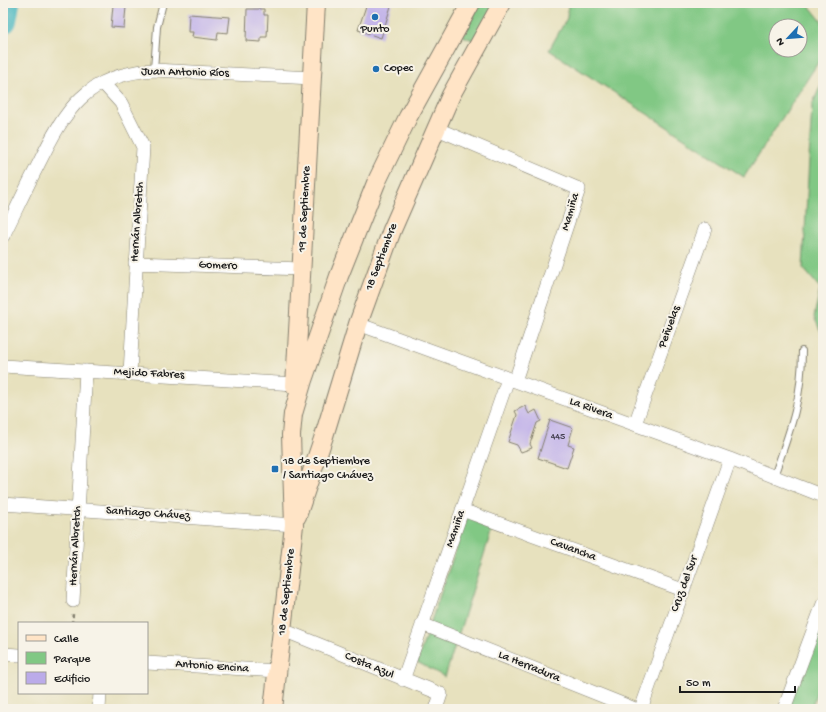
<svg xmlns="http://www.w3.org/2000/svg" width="826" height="712" viewBox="0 0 826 712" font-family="'Gochi Hand',sans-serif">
	<rect width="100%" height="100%" fill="#f7f3e8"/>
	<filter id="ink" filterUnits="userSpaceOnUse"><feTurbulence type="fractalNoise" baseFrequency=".025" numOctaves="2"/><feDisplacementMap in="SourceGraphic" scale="8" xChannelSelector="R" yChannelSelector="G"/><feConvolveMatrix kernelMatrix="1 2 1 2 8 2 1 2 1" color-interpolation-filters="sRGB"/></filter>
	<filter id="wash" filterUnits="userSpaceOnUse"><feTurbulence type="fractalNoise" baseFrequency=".012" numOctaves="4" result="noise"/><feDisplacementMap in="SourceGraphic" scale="16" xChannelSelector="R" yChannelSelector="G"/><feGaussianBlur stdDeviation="0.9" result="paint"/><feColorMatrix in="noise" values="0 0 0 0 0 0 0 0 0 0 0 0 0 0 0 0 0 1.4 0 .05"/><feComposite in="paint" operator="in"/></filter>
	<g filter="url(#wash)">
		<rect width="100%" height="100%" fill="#e7e1be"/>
		<path fill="#81c884" stroke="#4e7250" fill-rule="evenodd" d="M480 3H500L477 42 463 36Z
			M568 3H807L823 23V55L744 177 549 50 567 18ZM776 26H800V50H776Z
			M823 80V336L814 317 820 288 803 268 812 105Z
			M470 508 493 526 445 677 417 662Z
			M823 618V675L811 709H787Z"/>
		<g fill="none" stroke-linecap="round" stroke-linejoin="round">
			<path stroke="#48b7bf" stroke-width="28" d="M3 20 6 3"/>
		</g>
		<g id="blocks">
			<path fill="#bbabe9" d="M367 3H392L381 38 358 30Z
				M113 5 126 7 124 28 111 27Z
				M247 9H264V15H268L267 37H261V42L246 41Z
				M189 14 230 17 228 33 218 32 217 40 192 37 193 32H188Z
				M525 406 529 414 536 410 541 421 537 423 530 444 532 448 521 452 517 445 508 442 517 415 515 411Z
				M550 420 573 428 568 445 574 447 567 468 538 458Z"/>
		</g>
	</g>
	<g filter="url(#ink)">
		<use href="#blocks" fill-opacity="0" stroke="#827e6d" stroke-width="1"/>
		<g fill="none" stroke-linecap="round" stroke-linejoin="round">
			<defs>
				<path id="service" d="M154 70 157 27 163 3
					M774 476C790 431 802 400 802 351"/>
				<path id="minor" d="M103 83 121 103 143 147 130 373
					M435 128 579 189 515 381
					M3 236C15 212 26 188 38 165 65 110 86 74 154 70L312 78
					M135 263 301 269
					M358 324 730 459 823 496
					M3 366 295 384
					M635 424 705 229
					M3 504 294 525
					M462 510 683 590
					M73 601 86 371
					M422 624 635 709
					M283 630 441 694 436 709
					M3 654 19 655
					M147 663 278 671
					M403 680 508 379
					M99 709 100 693
					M641 709 730 459
					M784 709 823 604"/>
				<path id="secondary" d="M295 386 316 3
					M297 516 324 436 358 324 392 230 451 95 502 3
					M273 709 294 525 291 435 293 414 303 380 339 276 376 183 408 117 471 3"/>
			</defs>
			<use href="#service" stroke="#827e6d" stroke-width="8"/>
			<use href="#minor" stroke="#827e6d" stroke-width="14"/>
			<use href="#secondary" stroke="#827e6d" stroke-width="20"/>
			<path stroke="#827e6d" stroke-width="2.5" stroke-dasharray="3 3" stroke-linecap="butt" d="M72 623 73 614"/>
			<use href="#service" stroke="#fff" stroke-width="6"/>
			<use href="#minor" stroke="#fff" stroke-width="13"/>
			<use href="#secondary" stroke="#ffe4c6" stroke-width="18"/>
		</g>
	</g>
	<g fill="#1f6fb2" stroke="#f7f3e8" stroke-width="1.5">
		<circle cx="375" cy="17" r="4"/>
		<circle cx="376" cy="69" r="4"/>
		<rect x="271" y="465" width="8" height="8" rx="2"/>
	</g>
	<g text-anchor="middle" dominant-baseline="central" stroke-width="4" stroke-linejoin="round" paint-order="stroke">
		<g font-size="10" fill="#44404f">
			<text x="558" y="437">445</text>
		</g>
		<g font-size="12" fill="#1c1c1c" stroke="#f7f3e8" text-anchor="start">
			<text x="375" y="30" text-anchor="middle">Punto</text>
			<text x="384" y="69">Copec</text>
			<text x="283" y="462">18 de Septiembre<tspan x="283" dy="14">/ Santiago Chávez</tspan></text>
		</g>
		<g font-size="12" fill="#1c1c1c" stroke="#f7f3e8">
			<text transform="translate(185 73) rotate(1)">Juan Antonio Ríos</text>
			<text transform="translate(305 209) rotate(-87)">19 de Septiembre</text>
			<text transform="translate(571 212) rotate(-74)">Mamiña</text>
			<text transform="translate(138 222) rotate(-86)">Hernán Albretch</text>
			<text transform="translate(382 257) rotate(-69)">18 Septiembre</text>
			<text transform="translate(218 266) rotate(2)">Gomero</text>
			<text transform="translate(670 327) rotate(-70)">Peñuelas</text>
			<text transform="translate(149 374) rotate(3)">Mejido Fabres</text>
			<text transform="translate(591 409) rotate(20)">La Rivera</text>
			<text transform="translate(148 514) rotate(4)">Santiago Chávez</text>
			<text transform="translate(456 529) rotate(-71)">Mamiña</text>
			<text transform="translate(76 546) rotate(-87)">Hernán Albretch</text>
			<text transform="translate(573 550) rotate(20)">Cavancha</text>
			<text transform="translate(685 584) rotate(-70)">Cruz del Sur</text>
			<text transform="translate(287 592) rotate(-84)">18 de Septiembre</text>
			<text transform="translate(369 666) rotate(23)">Costa Azul</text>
			<text transform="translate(212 667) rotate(4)">Antonio Encina</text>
			<text transform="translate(529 667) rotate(22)">La Herradura</text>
		</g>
	</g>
	<rect width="826" height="712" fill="none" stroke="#f7f3e8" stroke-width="16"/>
	<rect x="18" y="622" width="130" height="72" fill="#f7f3e8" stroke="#9f9d96"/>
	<rect x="26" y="635" width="20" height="6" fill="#ffe4c6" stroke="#9f9d96"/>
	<text x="54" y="642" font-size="12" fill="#1c1c1c">Calle</text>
	<rect x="26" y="652" width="20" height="12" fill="#81c884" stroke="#9f9d96"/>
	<text x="54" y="662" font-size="12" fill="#1c1c1c">Parque</text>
	<rect x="26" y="672" width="20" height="12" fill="#bbabe9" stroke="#9f9d96"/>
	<text x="54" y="682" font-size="12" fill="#1c1c1c">Edificio</text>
	<g transform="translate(788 38) rotate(244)"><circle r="19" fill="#f7f3e8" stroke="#9f9d96"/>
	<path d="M0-3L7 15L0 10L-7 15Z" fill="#1f6fb2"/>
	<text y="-6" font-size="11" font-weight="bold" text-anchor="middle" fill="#1c1c1c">N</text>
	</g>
	<path d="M680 686v6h115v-6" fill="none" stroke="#1c1c1c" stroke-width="2"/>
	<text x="686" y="686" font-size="12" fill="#1c1c1c" stroke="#f7f3e8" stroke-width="3" paint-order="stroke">50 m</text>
</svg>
